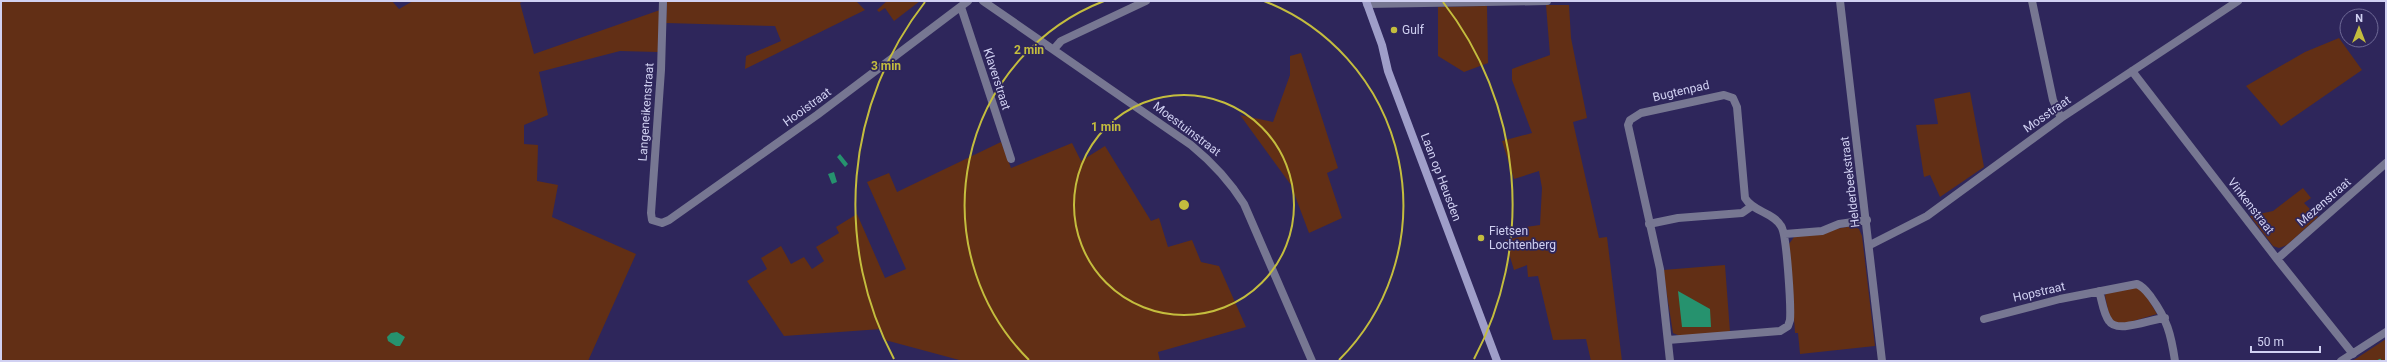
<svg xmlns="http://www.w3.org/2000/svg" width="2387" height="362" viewBox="0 0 2387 362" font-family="Roboto,sans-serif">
	<rect width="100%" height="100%" fill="#2e265b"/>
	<path fill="#622f15" d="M1 1H392L399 9 413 1H523L520 3 534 54 660 10 658 52 620 51 539 72 548 115 524 125V144L538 145 537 181 558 185 552 217 636 254 588 361H1Z
		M667 1H856L865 10 745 69 746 56 781 41 775 26 666 23Z
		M887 1H920L894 21 885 8 879 12 877 10Z
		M1546 5H1569L1571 38 1587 118 1573 122 1599 238 1607 237 1622 361H1591L1586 339 1553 340 1538 276 1528 277 1527 265 1514 270 1505 240 1528 235 1526 227 1540 225 1542 188 1539 171 1514 179 1502 141 1532 133 1512 80V69L1550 55Z
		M1487 6 1488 63 1464 72 1438 56V7Z
		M2339 38 2362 70 2281 126 2246 86 2305 52Z
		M1301 53 1338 168 1327 173 1342 218 1309 233 1291 185 1240 115 1273 122 1290 75V56Z
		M1970 92 1984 167 1940 197 1930 175 1924 177 1916 125 1938 124 1934 99Z
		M1001 142 1011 168 1072 143 1081 161 1105 146 1151 221 1159 218 1168 247 1192 240 1201 262 1219 266 1246 327 1158 352 1160 361H963L885 340 881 329 784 336 747 281 767 269 761 258 781 246 791 264 804 257 812 269 824 261 816 247 839 233 836 227 857 214 885 278 906 269 867 182 889 173 897 192Z
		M2303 188 2311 198 2304 203 2318 217 2287 245 2279 248 2273 246 2250 216 2273 211Z
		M1852 226 1859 229 1862 236 1875 346 1800 354 1798 333H1795L1789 244 1794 237Z
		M1725 265 1730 332 1680 336 1673 333 1663 270Z
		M2132 286 2142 289 2157 314 2120 325 2110 319 2105 296 2106 293Z
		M2386 339V361H2352L2357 358Z"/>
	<path fill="#26926e" d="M840 154 848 164 845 167 837 157Z
		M834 172 837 182 832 184 828 174Z
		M1678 291 1710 309 1711 327H1682Z
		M397 332 405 337 400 346H396L388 341 387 337 391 333Z"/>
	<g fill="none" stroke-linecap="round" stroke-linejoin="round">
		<path stroke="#26926e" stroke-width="2.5" d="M2378 361 2380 360"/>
		<path stroke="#777792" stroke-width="8" d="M663 1 661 70 651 213 652 220 662 223 669 220 817 115 968 1
			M983 1 1191 145C1213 163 1229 180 1244 204L1312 361
			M1840 1 1882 361
			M2032 1 2053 100 2061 118
			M1367 4 1547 1
			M961 7 1011 159
			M1054 49 1061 41 1146 1
			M2132 71 2277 259 2353 354
			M1649 224 1678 218 1742 213 1752 206
			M1785 234 1822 231 1839 224 1867 220
			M1870 245 1927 216 2061 118 2238 1
			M2277 259 2386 163
			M2099 291C2102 300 2103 313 2109 321 2117 334 2151 319 2165 318
			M1984 319 2060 299 2137 284C2144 287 2147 292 2151 297 2167 319 2171 334 2175 361
			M1668 340 1780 331 1788 326 1790 320C1791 307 1787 234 1781 226 1773 212 1753 212 1745 198L1737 107 1733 98 1724 95 1641 113 1630 120 1628 125 1660 269 1670 361
			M2341 361 2386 332"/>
		<path stroke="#9f9ec9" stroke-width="8" d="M1366 1 1382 45 1388 71 1497 361"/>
	</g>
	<g fill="none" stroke="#c4bd3e" stroke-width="2">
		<circle cx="1184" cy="205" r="110"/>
		<path d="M1029 360A219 219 0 0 1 1104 1M1264 1A219 219 0 0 1 1339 360"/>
		<path d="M894 359A329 329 0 0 1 925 2M1443 2A329 329 0 0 1 1474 359"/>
	</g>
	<g fill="#c4bd3e" stroke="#2e265b" stroke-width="1.5">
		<circle cx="1394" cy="30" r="4"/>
		<circle cx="1481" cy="238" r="4"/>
	</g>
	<g text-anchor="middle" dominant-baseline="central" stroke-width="3.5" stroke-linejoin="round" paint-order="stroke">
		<g font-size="12" fill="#d1d1f2" stroke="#2e265b" text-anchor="start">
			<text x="1402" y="30">Gulf</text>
			<text x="1489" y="231">Fietsen<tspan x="1489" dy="14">Lochtenberg</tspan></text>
		</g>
		<g font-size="12" fill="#d1d1f2" stroke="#2e265b">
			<text transform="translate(997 79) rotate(72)">Klaverstraat</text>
			<text transform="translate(1681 91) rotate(-13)">Bugtenpad</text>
			<text transform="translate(807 107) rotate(-36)">Hooistraat</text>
			<text transform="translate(646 112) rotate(-86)">Langeneikenstraat</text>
			<text transform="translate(2047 114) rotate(-35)">Mosstraat</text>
			<text transform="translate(1187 129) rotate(37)">Moestuinstraat</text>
			<text transform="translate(1441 177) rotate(69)">Laan op Heusden</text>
			<text transform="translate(1850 182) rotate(-97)">Helderbeekstraat</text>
			<text transform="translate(2324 202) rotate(-41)">Mezenstraat</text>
			<text transform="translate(2251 206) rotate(52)">Vinkenstraat</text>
			<text transform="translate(2039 292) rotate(-13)">Hopstraat</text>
		</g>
	</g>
	<circle cx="1184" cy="205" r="6" fill="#c4bd3e" stroke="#2e265b" stroke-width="2"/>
	<g font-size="12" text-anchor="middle" font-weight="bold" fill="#c4bd3e" stroke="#2e265b" stroke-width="3.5" stroke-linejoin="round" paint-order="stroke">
		<text x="1029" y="54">2 min</text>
		<text x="886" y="70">3 min</text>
		<text x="1106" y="131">1 min</text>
	</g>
	<rect width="2387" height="362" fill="none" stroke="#d1d1f2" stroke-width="4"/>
	<g transform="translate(2359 28)"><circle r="19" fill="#2e265b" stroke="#6f6a97"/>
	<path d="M0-3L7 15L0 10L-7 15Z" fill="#c4bd3e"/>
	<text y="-6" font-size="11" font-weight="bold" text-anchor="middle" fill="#d1d1f2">N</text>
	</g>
	<path d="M2251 346v6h69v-6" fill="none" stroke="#d1d1f2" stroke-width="2"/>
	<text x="2257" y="346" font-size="12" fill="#d1d1f2" stroke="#2e265b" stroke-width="3" paint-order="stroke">50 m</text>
</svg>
